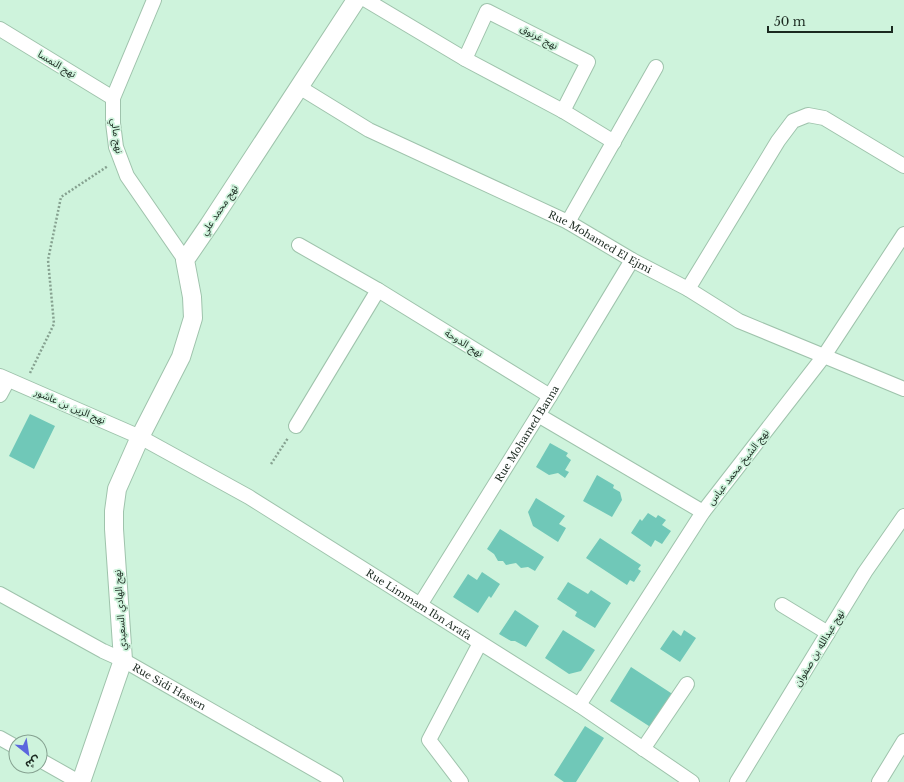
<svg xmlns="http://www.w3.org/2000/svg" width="904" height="782" viewBox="0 0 904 782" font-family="'Libre Baskerville','Noto Sans Arabic',serif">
	<rect width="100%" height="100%" fill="#cef3dc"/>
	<path fill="#70c8b8" d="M30 414 55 426 34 469 9 456Z
		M550 443 568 453 566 456 571 460 565 470 569 472 565 478 558 473 549 475 536 467Z
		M597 475 614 485 613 488 620 492 622 500 612 517 583 501Z
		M536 498 565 516 559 524 566 528 558 542 533 526 528 512Z
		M648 513 656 518 658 515 666 520 662 525 671 531 662 544 655 540 651 547 631 533 640 519 642 521Z
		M500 529 544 557 535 571 528 567 521 568 516 563 506 565 503 561H498L494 554 487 549Z
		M600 538 641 565 638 569 641 571 634 582 630 580 627 585 586 558Z
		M482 572 500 584 491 598 489 596 478 613 453 597 468 574 477 580Z
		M568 582 588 594 591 590 611 603 595 628 575 616 577 612 557 599Z
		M515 610 539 626 526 647 515 641H511L499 634Z
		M563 630 595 650 581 671 569 674 545 658Z
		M673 630 681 636 684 630 696 638 680 662 660 649Z
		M631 667 674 695 652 728 610 701Z
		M585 726 604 738 576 782H564L554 775Z"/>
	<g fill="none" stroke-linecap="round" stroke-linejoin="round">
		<defs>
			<g id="minor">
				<path d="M154 0 113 98V123L116 147 127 176 185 260"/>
				<path d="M366 0 465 59 563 111 614 142"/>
				<path d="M0 29 113 98"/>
				<path d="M465 59 487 11 588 62 563 111"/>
				<path id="s1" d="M299 87 369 130 568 222 632 260 688 289 739 321 904 389"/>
				<path d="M568 222 656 67"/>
				<path d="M299 245 378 290 550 396"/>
				<path d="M688 289 778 141 793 121 808 115 824 118 904 166"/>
				<path id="s2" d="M0 376 140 437 249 497 579 705 692 782"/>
				<path d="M0 395 8 380"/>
				<path d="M538 415 703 512"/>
				<path d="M296 426 378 290"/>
				<path id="s3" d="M0 594 103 651 123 660 336 782"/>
				<path id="s4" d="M420 605 550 396 632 260"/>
				<path d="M782 605 828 633"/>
				<path d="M579 705 703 512 824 356 904 234"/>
				<path d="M0 738 16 747"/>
				<path d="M643 749 687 684"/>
				<path d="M40 760 79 782"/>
				<path d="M461 782 429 740 480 643"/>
				<path d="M737 782 865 572 904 516"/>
				<path d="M879 782 904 741"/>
			</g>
			<path id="tertiary" d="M81 782 123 660 114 529V511L117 489 140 437 181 357 193 318 192 297 185 260 209 225 356 0"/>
		</defs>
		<use href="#minor" stroke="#9fc3ac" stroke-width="16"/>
		<use href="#tertiary" stroke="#9fc3ac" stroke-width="20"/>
		<path stroke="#86a190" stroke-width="2.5" stroke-dasharray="2 2" stroke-linecap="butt" d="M30 373 54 324 48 260 61 197 108 166
			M271 464 288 438"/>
		<use href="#minor" stroke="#fff" stroke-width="14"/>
		<use href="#tertiary" stroke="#fff" stroke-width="18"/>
	</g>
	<g text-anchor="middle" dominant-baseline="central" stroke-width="3.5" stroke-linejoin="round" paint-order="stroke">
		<g font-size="10" fill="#1b2920" stroke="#cef3dc">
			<text transform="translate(539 37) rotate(27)">نهج غرنوق</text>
			<text transform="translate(57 64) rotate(31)">نهج النمسا</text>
			<text transform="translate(117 136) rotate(82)">نهج مالي</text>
			<text transform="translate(219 210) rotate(-56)">نهج محمد علي</text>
			<text stroke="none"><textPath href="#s1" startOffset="339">Rue Mohamed El Ejmi</textPath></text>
			<text transform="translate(464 343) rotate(32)">نهج الدوحة</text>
			<text transform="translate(70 406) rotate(23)">نهج الزين بن عاشور</text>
			<text stroke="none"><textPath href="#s4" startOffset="202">Rue Mohamed Banna</textPath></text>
			<text transform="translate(738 467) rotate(-52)">نهج الشيخ محمد عباس</text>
			<text stroke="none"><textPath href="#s2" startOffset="478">Rue Limmam Ibn Arafa</textPath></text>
			<text transform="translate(120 610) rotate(-94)">نهج الهادي السعيدي</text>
			<text transform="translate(819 648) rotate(-59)">نهج عبدالله بن صفوان</text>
			<text stroke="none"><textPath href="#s3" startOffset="193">Rue Sidi Hassen</textPath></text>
		</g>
	</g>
	<g transform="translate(28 754) rotate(150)"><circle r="19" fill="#cef3dc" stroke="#86a291"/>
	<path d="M0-3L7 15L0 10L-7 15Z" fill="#5b66de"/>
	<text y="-6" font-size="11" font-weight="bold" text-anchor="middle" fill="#1b2920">ش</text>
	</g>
	<path d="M768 26v6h124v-6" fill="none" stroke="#1b2920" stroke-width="2"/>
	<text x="774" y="26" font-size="12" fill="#1b2920" stroke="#cef3dc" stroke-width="3" paint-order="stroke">50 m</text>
</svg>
